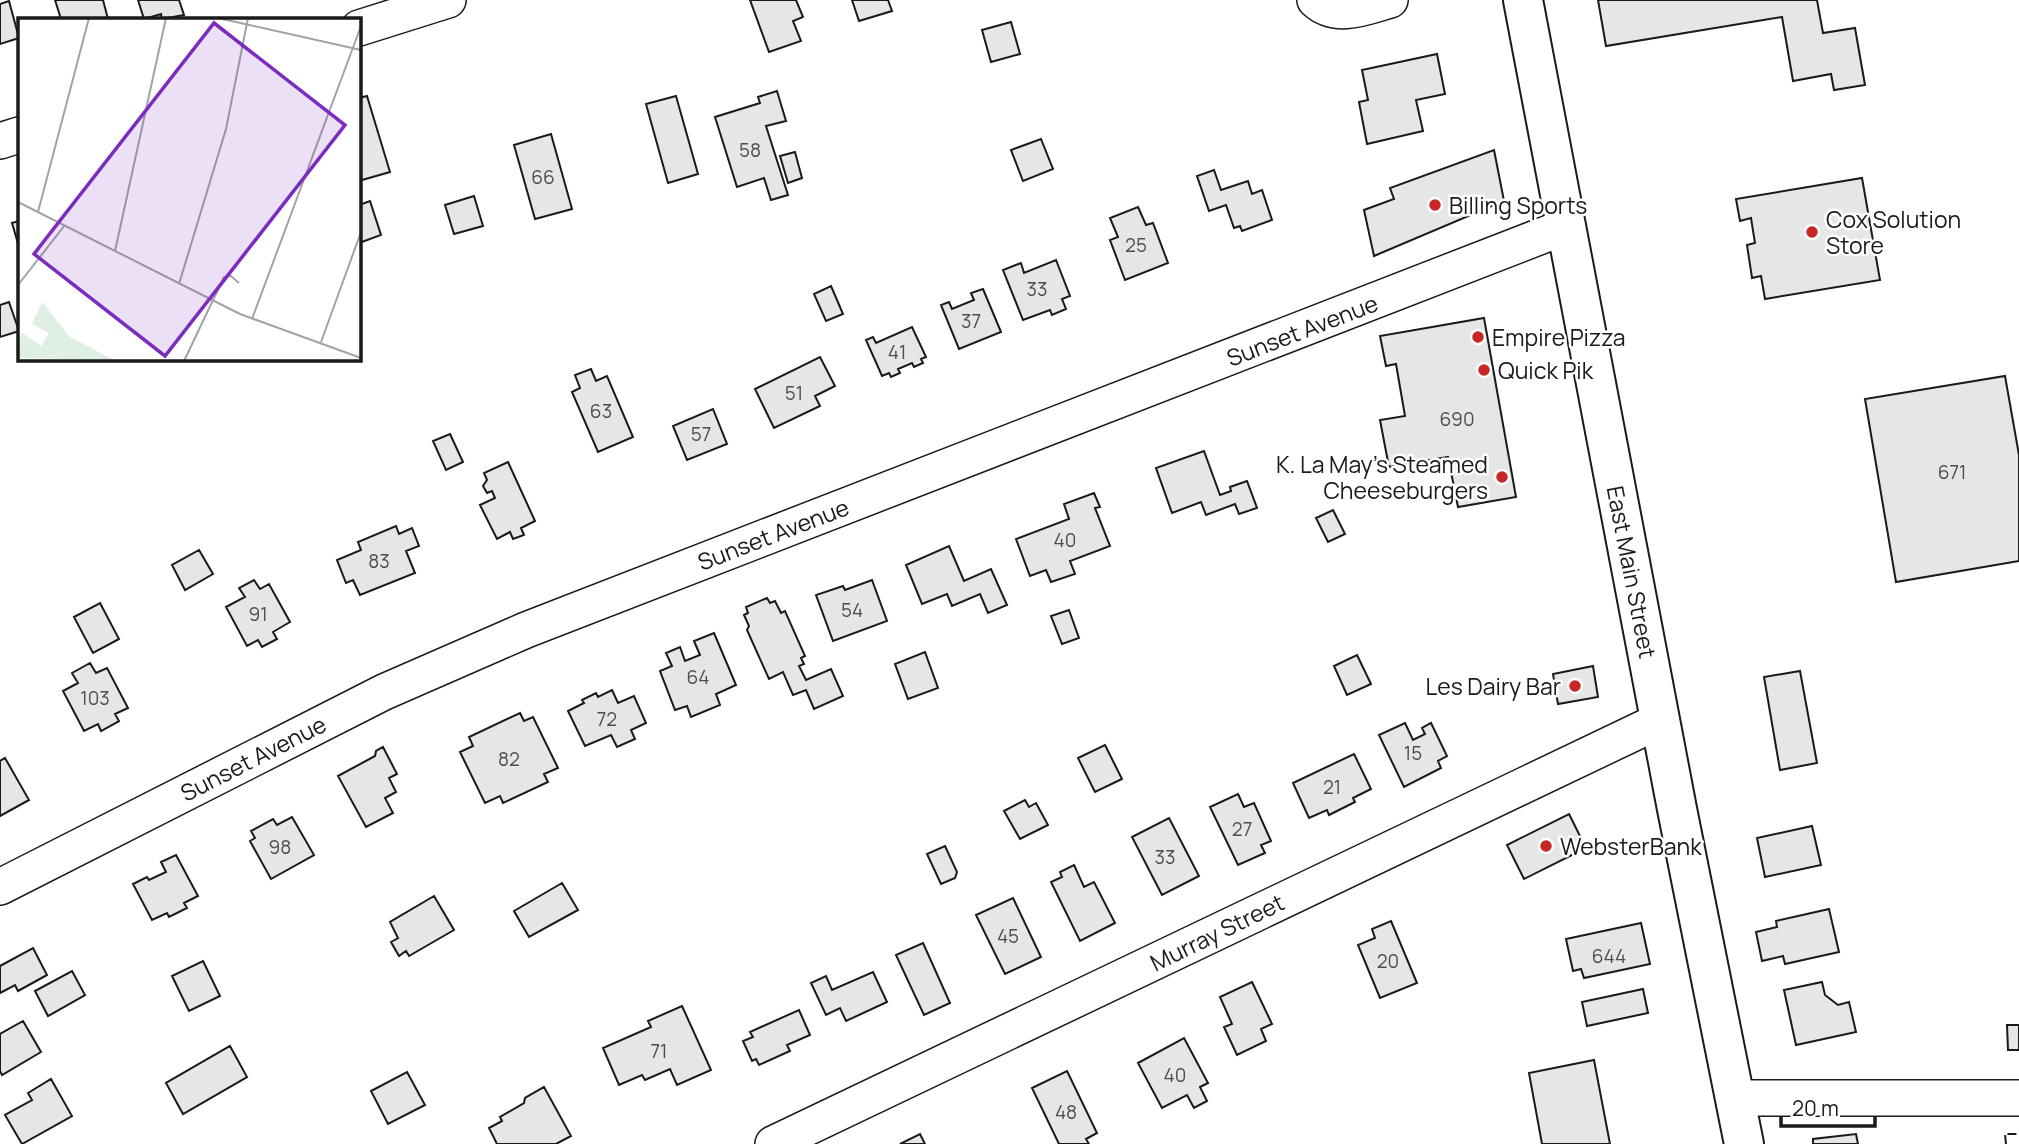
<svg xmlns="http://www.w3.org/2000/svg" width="2019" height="1144" viewBox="0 0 2019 1144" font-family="Manrope,sans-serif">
	<rect width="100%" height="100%" fill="#fff"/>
	<path fill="#e6e6e6" stroke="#1a1a1a" stroke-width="2" d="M55 0H103L108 19H61Z
		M138 0H179L184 15 162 19 161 14 144 19Z
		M750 0H796L803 17 793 21 801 41 769 52Z
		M852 0H888L892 11 859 21Z
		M1598 0H1817L1823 33 1855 28 1865 85 1834 90 1831 74 1793 81 1782 17 1606 46Z
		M9 1 19 38 0 44V4Z
		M1011 22 1020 54 991 62 982 30Z
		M1437 54 1445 94 1416 100 1423 131 1367 144 1359 102 1368 100 1362 70Z
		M777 91 786 121 766 126 788 195 771 200 764 178 737 187 715 117 760 103 758 97Z
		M367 96 390 172 362 180 359 174V98Z
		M676 96 698 174 668 183 646 104Z
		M551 134 572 209 535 219 514 145Z
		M1041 139 1053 169 1023 181 1011 150Z
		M1494 150 1504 201 1374 256 1364 210 1394 199 1390 188Z
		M795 152 802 178 788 183 780 156Z
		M1214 170 1221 190 1248 181 1252 194 1262 190 1272 220 1242 231 1240 226 1234 228 1226 205 1209 211 1197 176Z
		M1862 178 1880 280 1765 299 1761 276 1752 278 1747 245 1755 243 1751 218 1740 221 1736 199Z
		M474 196 483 226 454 234 445 205Z
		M370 201 381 235 359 243V205Z
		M1138 207 1146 225 1153 223 1168 263 1125 280 1110 240 1118 237 1110 218Z
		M19 221V247L12 223Z
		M1056 260 1070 296 1062 299 1066 309 1052 315 1050 310 1023 320 1003 270 1021 263 1024 273Z
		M831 286 843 314 826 321 814 294Z
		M983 289 1001 332 959 349 941 305 949 302 952 309 974 300 971 293Z
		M9 302 19 331 0 337V305Z
		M1484 318 1516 497 1458 507 1448 457 1389 467 1380 420 1405 416 1396 364 1386 366 1380 336Z
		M912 327 926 357 921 359 923 363 914 367 912 363 898 369 900 373 891 377 889 373 882 376 866 340 873 337 876 343Z
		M820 357 835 386 815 396 820 406 774 428 755 389Z
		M591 369 596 381 607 376 633 437 598 452 572 392 580 388 575 375Z
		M2005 376 2019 455V561L1896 582 1865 399Z
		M713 409 727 444 687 460 673 426Z
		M450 434 463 462 446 470 433 441Z
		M1204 451 1220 495 1231 491 1230 487 1247 481 1257 508 1239 514 1235 504 1206 515 1201 502 1172 513 1156 468Z
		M508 462 535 521 521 528 524 535 513 539 510 532 497 539 480 505 495 498 492 491 487 493 483 486 487 480 484 473Z
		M1094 493 1100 507 1095 508 1110 546 1070 561 1075 574 1051 582 1046 570 1030 576 1016 539 1069 519 1064 504Z
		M1333 510 1345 534 1328 542 1316 518Z
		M396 526 399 534 412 528 419 546 406 551 415 573 360 595 353 580 346 583 337 560 361 550 358 542Z
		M949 546 964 581 991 569 1007 605 988 613 980 594 952 606 947 594 922 604 906 565Z
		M199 550 213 574 185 590 172 565Z
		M254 580 260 589 269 584 290 622 273 632 277 639 262 647 258 640 247 646 226 607 245 597 239 588Z
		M872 580 887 621 833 641 816 595 843 586 845 590Z
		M767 598 770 603 775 601 781 613 785 611 805 656 801 658 804 664 799 666 806 680 831 669 843 696 814 709 806 690 793 695 783 672 769 679 747 630 749 626 744 615 748 613 746 607Z
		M100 603 119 639 93 653 74 617Z
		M1069 610 1079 638 1062 644 1051 616Z
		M714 633 736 685 716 694 720 705 691 717 687 706 675 710 660 671 672 666 666 653 680 647 685 661 700 655 694 641Z
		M925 652 938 688 908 699 895 664Z
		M1357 655 1371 684 1347 695 1334 666Z
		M90 663 96 673 107 668 128 708 115 714 119 721 101 731 98 724 84 731 63 691 78 683 72 673Z
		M1593 666 1598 697 1558 704 1553 674Z
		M1800 671 1817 763 1780 770 1764 677Z
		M612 690 618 703 634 696 646 723 631 730 635 739 617 747 611 735 585 746 568 711 584 703 582 700 596 693 598 697Z
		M520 713 524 721 533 717 558 768 544 774 548 782 503 803 500 796 485 803 460 752 473 746 469 737Z
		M1405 723 1413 740 1425 734 1422 728 1431 723 1447 756 1438 761 1441 768 1404 787 1379 735Z
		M1105 745 1122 779 1095 792 1078 758Z
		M383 747 397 774 389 778 396 792 385 798 393 813 366 827 338 776 375 756 376 751Z
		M1354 754 1371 789 1353 798 1355 802 1329 815 1327 810 1309 818 1293 783Z
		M5 758 29 800 0 816V761Z
		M1238 794 1244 807 1254 803 1271 841 1261 845 1265 853 1238 865 1210 807Z
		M1025 800 1029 807 1036 803 1048 825 1020 839 1004 811Z
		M1569 814 1586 848 1524 879 1507 845Z
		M292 817 314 855 271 879 250 841 255 838 251 831 273 819 277 825Z
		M1169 818 1199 876 1162 895 1132 837Z
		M1812 826 1821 865 1765 877 1757 838Z
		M945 846 957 872 955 878 941 884 927 854Z
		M176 855 198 896 184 903 187 908 169 917 167 913 152 920 133 884 147 877 149 880 166 872 161 862Z
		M1074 865 1084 887 1094 882 1115 923 1080 941 1051 882 1062 877 1060 872Z
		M562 883 578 910 529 937 514 911Z
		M434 896 454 930 409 956 406 951 399 956 391 942 398 938 390 922Z
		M1013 898 1041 957 1005 974 976 915Z
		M1829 909 1839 952 1785 964 1783 956 1762 961 1756 932 1777 927 1776 921Z
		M1391 921 1417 983 1380 998 1358 945 1375 938 1372 929Z
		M1641 923 1650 964 1584 978 1581 969 1573 971 1566 939Z
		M923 943 950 1003 924 1015 896 955Z
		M33 948 47 975 18 991 15 985 0 993V966Z
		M203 961 220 996 189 1011 172 976Z
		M72 971 85 995 48 1016 35 991Z
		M873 972 887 1002 846 1021 840 1008 826 1015 811 983 826 976 832 990Z
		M1252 982 1272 1024 1261 1029 1266 1041 1237 1055 1224 1027 1232 1024 1220 997Z
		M1822 982 1825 995 1838 1005 1849 1002 1856 1032 1796 1045 1784 990Z
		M1643 989 1648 1013 1587 1026 1582 1002Z
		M682 1006 711 1070 677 1085 670 1069 645 1080 642 1075 619 1085 603 1048 651 1027 648 1021Z
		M799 1010 810 1035 787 1045 790 1051 759 1065 756 1059 752 1061 743 1041 753 1037 750 1032Z
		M23 1021 41 1052 2 1075 0 1071V1034Z
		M2007 1025H2019V1050H2008Z
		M1184 1038 1208 1083 1200 1087 1207 1101 1194 1108 1187 1095 1162 1108 1138 1063Z
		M230 1046 247 1077 183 1114 166 1083Z
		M1594 1060 1610 1144H1542L1529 1073Z
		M1067 1071 1097 1133 1086 1139 1089 1144H1059L1032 1088Z
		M407 1072 425 1105 388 1124 371 1091Z
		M51 1079 72 1116 22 1144 5 1115 32 1100 28 1093Z
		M544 1087 571 1136 556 1144H497L489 1128 502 1121 500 1117 524 1103 525 1098Z
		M920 1134 925 1144H900Z
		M1856 1134 1858 1144H1813V1139Z"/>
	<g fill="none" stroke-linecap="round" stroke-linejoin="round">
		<defs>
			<path id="minor" d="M1315 0C1336 20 1366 7 1390 0
				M359 28 448 0
				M0 141 19 135
				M0 887 384 692 526 630 1567 226
				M1734 1098H2019
				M773 1144 1661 720"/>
			<path id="major" d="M1523 0 1677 809 1744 1144"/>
		</defs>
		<use href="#minor" stroke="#1a1a1a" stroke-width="38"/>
		<use href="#major" stroke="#1a1a1a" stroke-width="42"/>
		<use href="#minor" stroke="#fff" stroke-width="35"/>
		<use href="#major" stroke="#fff" stroke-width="38"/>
		<path stroke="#1a1a1a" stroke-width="2" stroke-dasharray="9 3.5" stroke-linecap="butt" d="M2006 1144 2005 1134H2019"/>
	</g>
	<g fill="#c62828" stroke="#fff" stroke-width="2.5">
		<circle cx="1435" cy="205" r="7"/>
		<circle cx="1812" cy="232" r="7"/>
		<circle cx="1478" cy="337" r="7"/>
		<circle cx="1484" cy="370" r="7"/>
		<circle cx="1502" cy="477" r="7"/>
		<circle cx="1575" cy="686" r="7"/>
		<circle cx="1546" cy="846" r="7"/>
	</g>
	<g text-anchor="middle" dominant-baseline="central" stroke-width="5" stroke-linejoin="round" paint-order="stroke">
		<g font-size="19" fill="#4d4d4d">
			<text x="750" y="150">58</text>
			<text x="543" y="177">66</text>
			<text x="1136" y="245">25</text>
			<text x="1037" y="289">33</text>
			<text x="971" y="321">37</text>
			<text x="897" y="352">41</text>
			<text x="794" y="393">51</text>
			<text x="601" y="411">63</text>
			<text x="1457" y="419">690</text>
			<text x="701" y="434">57</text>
			<text x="1952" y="472">671</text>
			<text x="1065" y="540">40</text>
			<text x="379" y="561">83</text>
			<text x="852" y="610">54</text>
			<text x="258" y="614">91</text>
			<text x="698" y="677">64</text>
			<text x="95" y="698">103</text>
			<text x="607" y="719">72</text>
			<text x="1413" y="753">15</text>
			<text x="509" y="759">82</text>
			<text x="1332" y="787">21</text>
			<text x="1242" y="829">27</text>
			<text x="280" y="847">98</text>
			<text x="1165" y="857">33</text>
			<text x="1008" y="936">45</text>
			<text x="1609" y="956">644</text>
			<text x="1388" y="961">20</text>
			<text x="659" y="1051">71</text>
			<text x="1175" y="1075">40</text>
			<text x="1066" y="1112">48</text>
		</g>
		<g font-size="23" fill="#1a1a1a" stroke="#fff" text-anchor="start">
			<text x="1449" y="205">Billing Sports</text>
			<text x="1826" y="219">Cox Solution<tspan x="1826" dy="26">Store</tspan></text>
			<text x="1492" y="337">Empire Pizza</text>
			<text x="1498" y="370">Quick Pik</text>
			<text x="1488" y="464" text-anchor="end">K. La May's Steamed<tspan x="1488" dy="26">Cheeseburgers</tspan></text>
			<text x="1561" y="686" text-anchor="end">Les Dairy Bar</text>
			<text x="1560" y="846">WebsterBank</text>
		</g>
		<g font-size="23" fill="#1a1a1a" stroke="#fff">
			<text transform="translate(1302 330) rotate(-21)">Sunset Avenue</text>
			<text transform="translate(773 534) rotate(-21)">Sunset Avenue</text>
			<text transform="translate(1632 572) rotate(79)">East Main Street</text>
			<text transform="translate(253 758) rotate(-27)">Sunset Avenue</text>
			<text transform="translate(1217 932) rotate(-26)">Murray Street</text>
		</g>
	</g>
	<g transform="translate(18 18)">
		<rect width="343" height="343" fill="#fff"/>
		<path d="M24 284 52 319 96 342 0 340 3 314 23 328 31 315 14 306Z" fill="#e0efe3"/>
		<path fill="none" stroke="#a3a3a3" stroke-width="2" d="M200 0 343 32M0 184 222 296 343 340M20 194 71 0M97 233 148 0M161 266 208 111 230 0M0 267 47 207M234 301 343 8M303 324 343 214M166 343 206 259 213 258 221 265"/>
		<path fill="#7b2cbf" fill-opacity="0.15" stroke="#7b2cbf" stroke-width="3.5" d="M196 5 327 107 147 338 16 236Z"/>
		<rect width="343" height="343" fill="none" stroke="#1a1a1a" stroke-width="3.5"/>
	</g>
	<path d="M1781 1116v10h94v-10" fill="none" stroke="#1a1a1a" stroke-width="3.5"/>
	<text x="1792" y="1116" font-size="21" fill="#1a1a1a" stroke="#ffffff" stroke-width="5" paint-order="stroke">20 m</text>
</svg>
